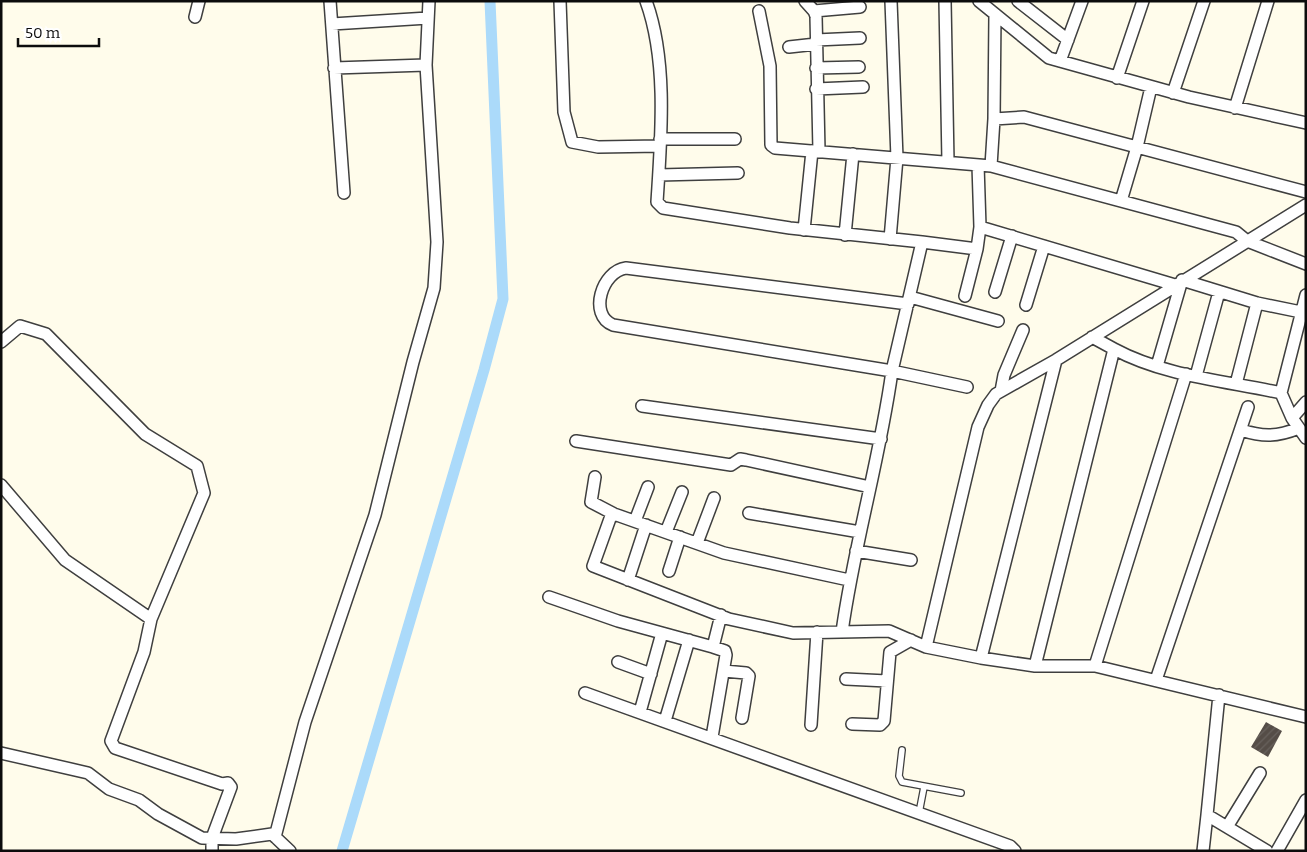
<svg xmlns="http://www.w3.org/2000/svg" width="1307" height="852" viewBox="0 0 1307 852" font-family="Bitter,serif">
	<defs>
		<pattern id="building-hatch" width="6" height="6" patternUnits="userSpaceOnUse" patternTransform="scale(1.25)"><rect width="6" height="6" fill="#554d47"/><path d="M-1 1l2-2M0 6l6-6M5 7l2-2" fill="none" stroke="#68625d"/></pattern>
	</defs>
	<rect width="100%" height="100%" fill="#fffceb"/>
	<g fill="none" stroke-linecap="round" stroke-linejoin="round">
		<path stroke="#abdafa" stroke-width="11" d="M342 851 484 370 503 299 490 1"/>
	</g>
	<path fill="url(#building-hatch)" d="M1266 722 1282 731 1268 757 1251 747Z"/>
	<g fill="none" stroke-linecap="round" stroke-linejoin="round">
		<defs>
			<path id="service" d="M902 750 899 776 902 782 961 793
				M919 813 924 787"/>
			<path id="minor" d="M330 1 344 193
				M560 1 564 112 572 142 598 147 660 146
				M646 1C668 61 661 139 657 202L663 208 790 228 922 242 892 371 967 387
				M805 1 814 11 816 16 819 151
				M945 1 948 162
				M979 1 1049 58 1189 97 1306 123
				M1018 1 1068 40
				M759 11 770 66 771 145 775 148 991 166 1236 232 1247 241 1306 264
				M814 11 860 7
				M195 17 199 1
				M332 24 428 18
				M816 40 860 38
				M789 47 816 44
				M1060 61 1082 1
				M334 68 426 65
				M816 68 859 67
				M1117 78 1143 1
				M816 89 863 87
				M1173 93 1204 1
				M1235 108 1268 1
				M994 119 1024 117 1306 192
				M660 139H735
				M991 166 994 119 995 14
				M659 175 738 173
				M1121 201 1137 147 1151 87
				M980 227 1175 285
				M804 230 812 151
				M845 235 853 154
				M890 239 897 158 891 1
				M922 242 977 249
				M995 292 1012 236
				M965 296 977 249 980 227 978 165
				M910 297 998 321
				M1026 305 1044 246
				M1092 337 1114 349
				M1 342 20 326 46 334 145 434 197 466 204 493 151 619 144 652 111 741 115 748 222 784 228 783 231 787 212 838V851
				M1157 366 1182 280 1257 303 1301 312
				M1196 376 1219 292
				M1236 384 1257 303
				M1001 391 1004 375 1023 330
				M1281 393 1292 418 1306 438
				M642 406 881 439
				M1292 418 1306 402
				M1241 430C1263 437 1277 437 1299 428
				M576 441 731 465 740 459 746 460 870 487
				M595 477 591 502 614 514 724 553 849 580
				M1 485 65 560 151 619
				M612 513 593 566 729 619 793 633 889 631 926 647 981 658 1035 666H1095L1306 717
				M749 513 860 532
				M635 521 648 487
				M666 532 682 492
				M697 543 714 498
				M856 551 911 560
				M669 571 680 537
				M628 580 646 525
				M549 597 618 621 713 647
				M842 632C854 544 880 459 892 371L613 325C588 315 602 271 626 268L908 304
				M926 647 978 427 988 405 996 394 1056 360 1306 205
				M981 658 1056 360
				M618 662 651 674
				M1035 666 1114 349C1164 376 1226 381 1281 393L1306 295
				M1095 666 1186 374
				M724 671 746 673 749 676 742 718
				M846 679 887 681
				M1156 680 1248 407
				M585 693 1010 846 1015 851
				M1219 695 1207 815 1267 851
				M640 712 662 633
				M665 721 689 640
				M852 724 880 725 884 721 890 652 911 640
				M811 725 817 632
				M712 737 726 655 725 651 713 647 721 615
				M1 753 88 773 109 789 139 800 158 814 202 838 236 839 272 834 290 851
				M1227 827 1260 773
				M275 837 305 722 375 515 413 362 434 288 437 242 426 65 429 1
				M1203 851 1207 815
				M1277 851 1306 800"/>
		</defs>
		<use href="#service" stroke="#3f3f3f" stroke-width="8"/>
		<use href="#minor" stroke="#3f3f3f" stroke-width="14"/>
		<use href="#service" stroke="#fff" stroke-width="5.5"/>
		<use href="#minor" stroke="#fff" stroke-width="11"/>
	</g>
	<rect width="1307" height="852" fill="none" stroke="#0c0c0c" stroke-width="5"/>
	<path d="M18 38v8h81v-8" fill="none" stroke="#0c0c0c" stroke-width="2.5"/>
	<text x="25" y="38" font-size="15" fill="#0c0c0c" stroke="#ffffff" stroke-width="4" paint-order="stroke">50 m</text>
</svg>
